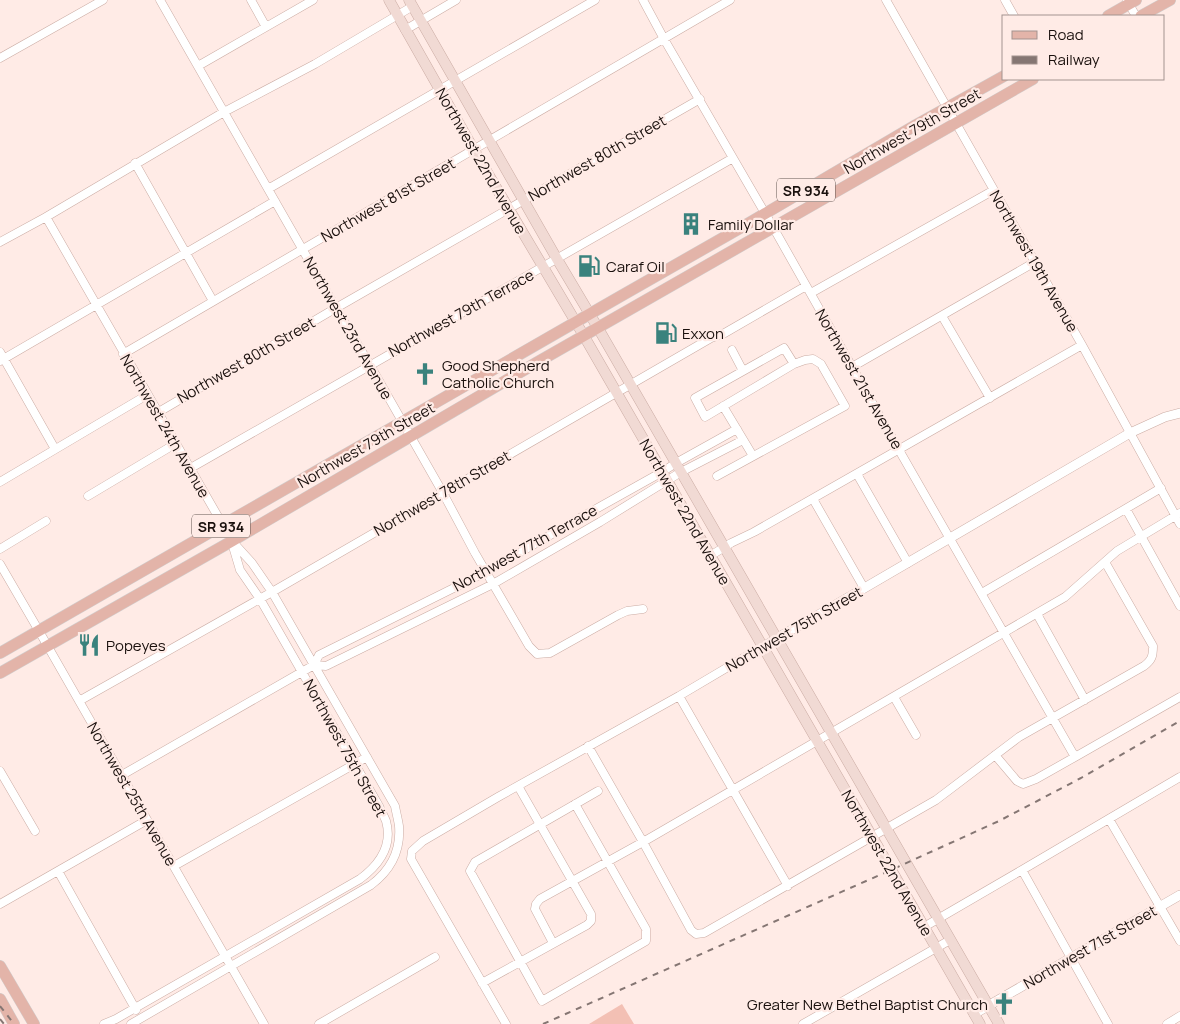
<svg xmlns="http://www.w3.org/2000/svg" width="1180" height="1024" viewBox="0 0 1180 1024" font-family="Manrope,sans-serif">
	<rect width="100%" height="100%" fill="#ffebe6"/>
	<path fill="#f3c0b4" d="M622 1004 634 1024H589Z"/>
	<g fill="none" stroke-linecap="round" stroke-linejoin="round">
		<defs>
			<path id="minor" d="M160 0 336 308 370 365 443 493 475 553 529 646 537 654 550 653 618 615 627 611 643 609
				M251 0 266 27
				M643 0 664 39 773 227 899 450 1075 757
				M886 0 1082 345 1180 524
				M1005 0 1014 16
				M1127 1 1136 16
				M405 30 456 0
				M0 58 103 0
				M198 66 313 0
				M135 163 213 301
				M268 189 595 0
				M46 217 232 541 252 563 272 592 395 806C396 812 398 819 399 826 401 851 391 870 371 885L131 1024
				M0 242 46 217 224 112 315 64 413 6
				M811 293 994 190
				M942 316 990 398
				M732 350 743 371
				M0 352 55 449
				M123 354 730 0
				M0 361 275 201
				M852 367 1035 262
				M723 406 753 456
				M157 413 336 308 700 99
				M189 469 733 158
				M857 474 908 563
				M717 476 845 406 821 364 813 359 805 360 794 364 705 417 695 398 784 348 794 364
				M0 482 147 395
				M88 496 175 444
				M813 499 864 588
				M1126 509 1180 606
				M0 549 46 521
				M710 556 731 543 754 532 1082 345
				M0 564 39 631 264 1024
				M982 593 1161 488
				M1037 614 1085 700
				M314 665 319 655 486 572 578 519 662 472 676 463 737 429
				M679 696 788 886
				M894 697 916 735
				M79 701 272 592 711 338 723 334 806 286
				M588 746 643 842 691 930 696 934 704 933 936 800 1019 737 1144 666C1152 660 1153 656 1153 646L1105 562
				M995 755 1017 781 1023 784 1036 779 1075 757 1180 697
				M0 771 35 831
				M122 775 314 665 326 666 493 584 600 522 681 472 743 440
				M575 804 646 929V941L542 1001 470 871 475 862 598 791
				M1109 819 1180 941
				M174 866 367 757
				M1022 870 1108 1024
				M58 871 136 1010
				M0 904 147 820
				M924 927 1022 870 1180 777
				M553 943 535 909 536 904 540 899 643 842 1065 597 1117 551 1180 513
				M482 983 587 925 591 921V914L518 786
				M104 1024 116 1019 360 879C379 865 393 846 386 821 384 816 381 811 379 806L260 599 240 570 232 543
				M319 1024 435 957
				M506 1024 411 859 412 851 423 841 498 797 679 696 777 638
				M803 1024 950 940
				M1167 1024 1180 1016"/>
			<path id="tertiary" d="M777 638 813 618 1130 433 1165 417 1180 413
				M974 1014 1180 895"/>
			<path id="secondary" d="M389 0 474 150 584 336 980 1024
				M409 0 557 259 598 328 999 1024"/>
			<path id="primary" d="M1108 16 1136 0
				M1141 16 1170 0
				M0 653 621 296 749 223 916 125 1004 76
				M0 673 232 541 536 363 1033 79
				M0 966 34 1024
				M0 999 14 1024"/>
		</defs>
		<use href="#minor" stroke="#cbaca4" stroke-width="9"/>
		<use href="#tertiary" stroke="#cbaca4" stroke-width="10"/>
		<use href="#secondary" stroke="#cbaca4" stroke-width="11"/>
		<use href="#primary" stroke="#d1cfcf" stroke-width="12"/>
		<use href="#minor" stroke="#fff" stroke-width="8"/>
		<use href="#tertiary" stroke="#fff" stroke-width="9"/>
		<use href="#secondary" stroke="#f1dad4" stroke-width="10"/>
		<use href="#primary" stroke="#e3b4a9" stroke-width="11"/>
		<path stroke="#857673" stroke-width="2" stroke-dasharray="6 6" stroke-linecap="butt" d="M0 1006 14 1024
			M0 1019 4 1024
			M543 1024 891 870 999 821 1081 778 1180 721"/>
	</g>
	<defs>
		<symbol id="building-bare" viewBox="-9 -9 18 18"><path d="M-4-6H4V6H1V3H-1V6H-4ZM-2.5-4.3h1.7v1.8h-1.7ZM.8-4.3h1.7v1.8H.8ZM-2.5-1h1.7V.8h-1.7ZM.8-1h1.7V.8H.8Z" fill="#3a827d" stroke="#ffebe6" stroke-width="2.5" paint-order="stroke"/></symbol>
		<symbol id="fuel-bare" viewBox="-9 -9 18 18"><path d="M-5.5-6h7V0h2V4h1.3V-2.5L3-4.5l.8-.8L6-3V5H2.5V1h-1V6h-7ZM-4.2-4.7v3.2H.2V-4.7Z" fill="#3a827d" stroke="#ffebe6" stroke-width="2.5" paint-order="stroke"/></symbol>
		<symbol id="church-bare" viewBox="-9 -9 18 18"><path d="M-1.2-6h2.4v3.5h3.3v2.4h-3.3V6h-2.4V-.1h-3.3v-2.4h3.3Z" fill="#3a827d" stroke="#ffebe6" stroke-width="2.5" paint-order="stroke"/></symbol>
		<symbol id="restaurant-bare" viewBox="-9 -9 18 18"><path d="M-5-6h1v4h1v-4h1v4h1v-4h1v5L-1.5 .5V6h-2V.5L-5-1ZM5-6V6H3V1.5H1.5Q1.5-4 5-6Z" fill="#3a827d" stroke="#ffebe6" stroke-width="2.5" paint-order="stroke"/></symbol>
	</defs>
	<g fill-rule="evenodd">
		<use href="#building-bare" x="675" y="208" width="32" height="32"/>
		<use href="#fuel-bare" x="573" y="250" width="32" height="32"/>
		<use href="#fuel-bare" x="650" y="317" width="32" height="32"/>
		<use href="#church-bare" x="409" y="358" width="32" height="32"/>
		<use href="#restaurant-bare" x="73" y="629" width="32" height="32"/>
		<use href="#church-bare" x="988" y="988" width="32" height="32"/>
	</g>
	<g text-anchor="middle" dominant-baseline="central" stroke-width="4.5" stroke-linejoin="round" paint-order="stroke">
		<g fill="#ffebe6" stroke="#5f524e" stroke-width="1">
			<rect x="777" y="178.5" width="58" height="23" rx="4"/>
			<rect x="192" y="514.5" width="58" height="23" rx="4"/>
		</g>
		<g font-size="14" font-weight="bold" fill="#1a100d">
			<text x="806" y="190">SR 934</text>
			<text x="221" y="526">SR 934</text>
		</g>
		<g font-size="15" fill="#1a100d" stroke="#ffebe6">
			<text transform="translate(912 131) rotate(-30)">Northwest 79th Street</text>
			<text transform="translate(597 158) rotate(-30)">Northwest 80th Street</text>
			<text transform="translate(481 161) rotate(60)">Northwest 22nd Avenue</text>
			<text transform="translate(388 200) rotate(-30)">Northwest 81st Street</text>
			<text transform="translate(1034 261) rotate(60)">Northwest 19th Avenue</text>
			<text transform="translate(461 313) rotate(-29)">Northwest 79th Terrace</text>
			<text transform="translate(348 328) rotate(60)">Northwest 23rd Avenue</text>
			<text transform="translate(246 360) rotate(-30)">Northwest 80th Street</text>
			<text transform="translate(859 379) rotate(60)">Northwest 21st Avenue</text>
			<text transform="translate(165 426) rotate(60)">Northwest 24th Avenue</text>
			<text transform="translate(366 445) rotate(-30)">Northwest 79th Street</text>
			<text transform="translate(442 493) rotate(-30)">Northwest 78th Street</text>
			<text transform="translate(685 512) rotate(60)">Northwest 22nd Avenue</text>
			<text transform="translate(525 548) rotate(-29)">Northwest 77th Terrace</text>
			<text transform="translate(794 629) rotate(-30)">Northwest 75th Street</text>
			<text transform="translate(345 748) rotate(61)">Northwest 75th Street</text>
			<text transform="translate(132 794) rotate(60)">Northwest 25th Avenue</text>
			<text transform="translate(887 863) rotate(60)">Northwest 22nd Avenue</text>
			<text transform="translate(1090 947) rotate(-30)">Northwest 71st Street</text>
		</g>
		<g font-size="15" fill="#1a100d" stroke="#ffebe6" text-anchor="start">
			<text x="708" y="224">Family Dollar</text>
			<text x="606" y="266">Caraf Oil</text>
			<text x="682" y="333">Exxon</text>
			<text x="442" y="365">Good Shepherd<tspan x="442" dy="17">Catholic Church</tspan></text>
			<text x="106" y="645">Popeyes</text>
			<text x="988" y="1004" text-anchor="end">Greater New Bethel Baptist Church</text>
		</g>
	</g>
	<rect x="1002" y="15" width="162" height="65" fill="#ffebe6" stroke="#a3938f"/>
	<rect x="1012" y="31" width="25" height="8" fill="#e3b4a9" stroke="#a3938f"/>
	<text x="1048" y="40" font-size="15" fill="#1a100d">Road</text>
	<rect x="1012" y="56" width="25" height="8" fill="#857673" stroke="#a3938f"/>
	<text x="1048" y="65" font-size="15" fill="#1a100d">Railway</text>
</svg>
